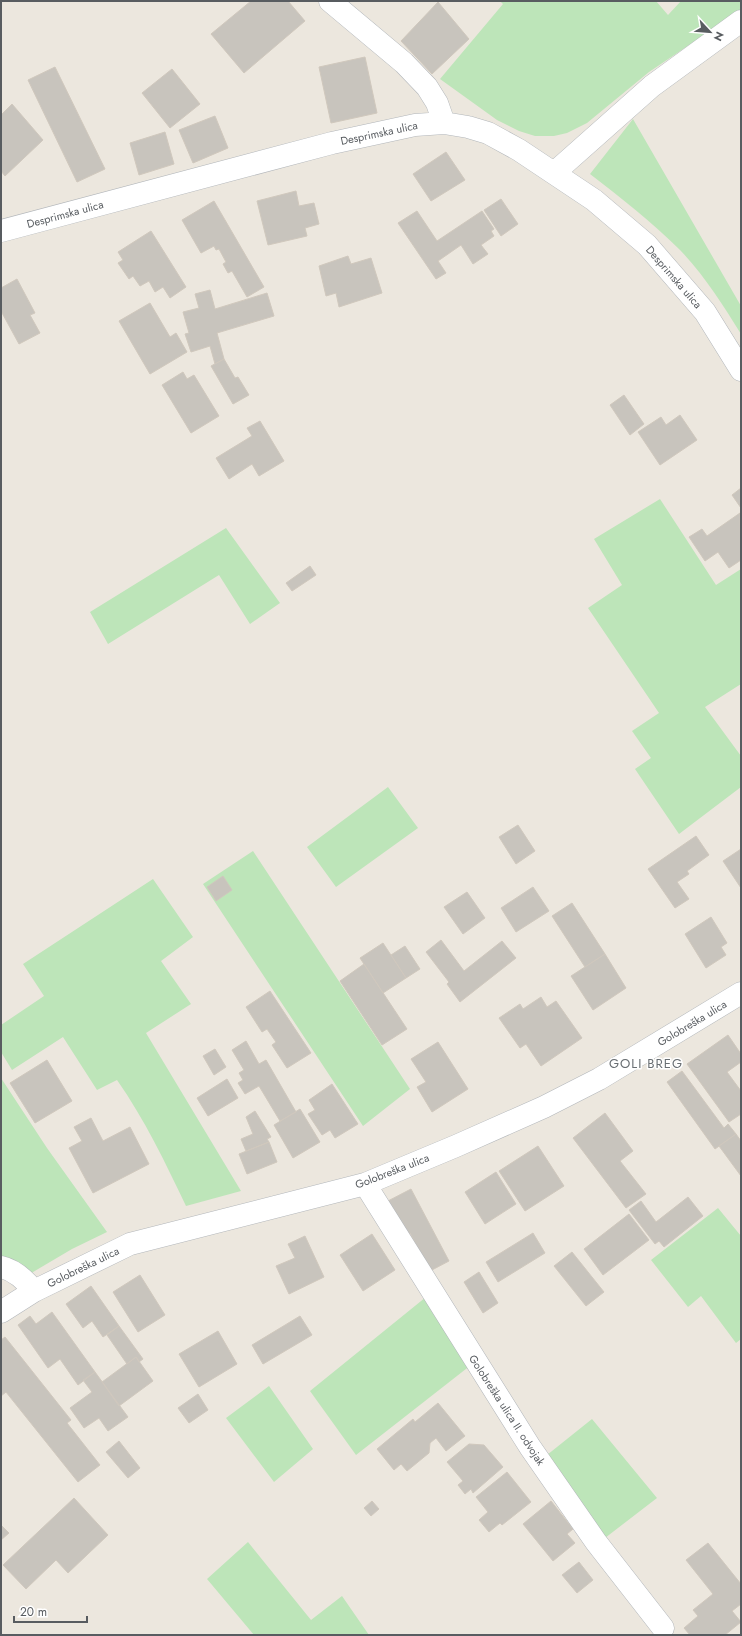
<svg xmlns="http://www.w3.org/2000/svg" width="742" height="1636" viewBox="0 0 742 1636" font-family="Jost,sans-serif">
	<rect width="100%" height="100%" fill="#ece7de"/>
	<path fill="#bde5b9" d="M500 1H656L668 15 681 1H741V10L649 72 587 123 567 133 554 136H535L519 131 497 120 440 79 503 4Z
		M633 119 741 306V334C723 305 704 275 680 250 652 222 621 198 590 174Z
		M660 499 716 585 741 569V684L705 707 741 756V787L679 834 635 769 651 758 632 731 659 713 588 608 622 585 594 539Z
		M226 528 280 603 250 624 219 575 108 644 90 612Z
		M388 787 418 828 336 887 307 847Z
		M253 851 410 1089 363 1126 203 884Z
		M153 879 193 937 161 961 191 1004 146 1033 241 1191 186 1206C165 1162 145 1120 117 1080L97 1090 63 1037 12 1070 1 1052V1025L44 996 23 964Z
		M1 1078 47 1148 107 1232 72 1249 28 1275 1 1262Z
		M718 1208 741 1236V1339L736 1343 701 1296 688 1307 651 1260Z
		M426 1297 471 1365 356 1455 310 1391Z
		M269 1386 313 1449 274 1482 226 1418Z
		M592 1419 657 1498 605 1538 547 1455Z
		M248 1542 311 1620 342 1596 369 1635H254L207 1579Z"/>
	<path fill="#c8c4bd" stroke="#d0c8bd" d="M251 1H288L305 21 244 73 211 34Z
		M438 2 469 39 432 74 401 41Z
		M365 57 377 113 331 123 319 67Z
		M55 67 105 169 77 182 28 80Z
		M172 69 200 104 170 128 142 93Z
		M12 104 43 140 5 176 1 171V115Z
		M215 116 228 148 193 163 179 130Z
		M165 132 174 164 139 175 130 143Z
		M446 152 465 180 431 201 413 174Z
		M296 191 299 206 314 203 319 224 305 228 307 236 268 245 257 201Z
		M501 199 518 224 501 236 484 210Z
		M214 201 264 287 247 297 232 271 228 273 223 264 226 262 219 249 216 250 214 246 201 253 182 220Z
		M417 211 437 241 482 211 494 229 491 231 494 236 481 245 488 254 473 264 461 245 438 261 446 273 436 279 398 223Z
		M151 231 186 287 170 298 163 287 155 292 149 281 140 286 133 276 129 279 118 263 123 260 118 252Z
		M348 256 351 264 371 258 382 293 339 307 336 293 326 296 319 266Z
		M17 279 35 313 30 315 40 333 19 344 1 311V288Z
		M210 290 215 309 267 293 274 316 217 333 224 359 215 364 210 346 191 352 185 334 189 333 183 312 199 308 195 294Z
		M150 303 170 337 176 333 187 352 150 374 119 321Z
		M224 359 235 378 238 377 249 395 233 404 211 366Z
		M183 372 187 379 194 375 219 416 191 433 162 385Z
		M624 395 644 424 630 435 610 405Z
		M680 415 697 440 660 465 638 432 661 417 666 425Z
		M260 421 284 461 259 476 252 464 229 479 216 458 252 436 247 428Z
		M741 488V508L732 495Z
		M740 513 741 560 729 568 718 552 705 561 689 537 702 529 707 536Z
		M310 566 316 575 292 591 286 583Z
		M518 825 535 851 516 864 499 837Z
		M696 836 709 855 687 871 689 874 677 882 689 899 675 908 648 869Z
		M741 849V888L723 861Z
		M223 876 232 890 216 901 207 887Z
		M533 887 549 911 516 932 501 908Z
		M467 892 485 918 463 934 444 907Z
		M572 903 605 954 585 967 552 916Z
		M711 917 727 943 721 947 726 955 706 968 685 934Z
		M441 940 464 971 502 941 516 958 460 1002 447 984 449 982 426 952Z
		M383 943 406 978 383 993 360 958Z
		M405 946 420 969 406 978 391 955Z
		M605 954 626 988 593 1010 571 976Z
		M364 964 407 1029 382 1045 340 981Z
		M270 991 311 1053 287 1068 272 1045 276 1042 267 1029 262 1032 246 1007Z
		M541 997 547 1007 556 1001 582 1038 541 1066 526 1044 520 1048 499 1018 520 1004 523 1009Z
		M728 1035 741 1054V1062L727 1072 741 1091V1114L729 1122 687 1064Z
		M246 1041 259 1064 266 1060 296 1112 280 1121 259 1086 245 1094 238 1083 243 1080 239 1073 244 1070 232 1050Z
		M438 1042 468 1089 432 1112 417 1087 426 1082 411 1059Z
		M215 1049 226 1067 214 1075 203 1056Z
		M47 1060 72 1101 35 1123 10 1083Z
		M682 1071 724 1128 728 1124 736 1134 715 1149 667 1082Z
		M227 1079 238 1098 208 1116 197 1098Z
		M332 1084 358 1124 335 1138 330 1130 322 1135 308 1114 315 1110 309 1100Z
		M300 1109 320 1142 293 1158 274 1125Z
		M255 1111 271 1137 267 1139 269 1142 246 1151 241 1139 253 1134 246 1117Z
		M605 1113 633 1151 620 1161 646 1194 626 1208 573 1138Z
		M91 1118 103 1141 130 1127 149 1164 93 1193 69 1148 82 1141 74 1127Z
		M736 1134 741 1141V1176L719 1146Z
		M269 1142 277 1162 247 1174 239 1154Z
		M538 1146 564 1186 525 1211 499 1171Z
		M496 1172 516 1204 485 1224 465 1192Z
		M411 1189 449 1261 430 1271 410 1233 404 1236 386 1202Z
		M688 1197 703 1216 664 1247 659 1241 655 1244 629 1210 641 1201 656 1222Z
		M629 1214 649 1240 603 1275 584 1249Z
		M533 1233 545 1253 498 1282 486 1262Z
		M372 1234 395 1270 363 1291 340 1255Z
		M305 1236 324 1277 289 1294 276 1266 295 1258 288 1244Z
		M572 1252 604 1292 586 1306 554 1266Z
		M479 1272 498 1303 483 1313 464 1282Z
		M140 1275 165 1315 138 1332 113 1292Z
		M91 1286 119 1326 103 1337 92 1321 83 1328 66 1304Z
		M52 1312 95 1372 78 1385 60 1359 48 1368 18 1325 30 1316 36 1324Z
		M300 1316 312 1335 263 1364 252 1345Z
		M119 1326 143 1359 139 1362 136 1357 127 1364 107 1335Z
		M218 1331 237 1364 199 1387 179 1354Z
		M5 1337 71 1420 67 1423 100 1465 78 1482 6 1392 1 1396V1340Z
		M136 1357 153 1381 119 1406 102 1382Z
		M95 1372 128 1417 108 1431 99 1418 84 1428 70 1408 92 1392 83 1380Z
		M198 1394 208 1410 189 1423 178 1408Z
		M438 1403 465 1436 446 1451 436 1438 430 1443 429 1453 407 1471 401 1464 394 1470 377 1449 413 1419 415 1422Z
		M119 1441 140 1468 128 1478 106 1452Z
		M469 1444 484 1445 503 1467 473 1493 471 1489 465 1494 458 1485 463 1481 447 1462Z
		M507 1472 531 1502 502 1525 500 1523 489 1532 479 1520 488 1512 476 1497Z
		M74 1498 108 1535 68 1573 56 1560 26 1589 3 1565Z
		M372 1501 379 1509 371 1516 364 1508Z
		M551 1501 573 1529 567 1534 575 1543 553 1561 523 1524Z
		M1 1525 9 1533 1 1540Z
		M708 1543 741 1584V1604L732 1611 741 1622 725 1635H690L684 1628 698 1616 693 1610 713 1594 686 1560Z
		M579 1562 593 1580 577 1593 562 1575Z"/>
	<g fill="none" stroke-linecap="round" stroke-linejoin="round">
		<defs>
			<path id="minor" d="M330 1 404 63 427 87 437 103 444 123
				M554 173 652 86 741 21
				M1 231 332 143 415 125 444 123 468 127 488 133 519 150 594 200 647 245 705 312 741 370
				M365 1184 530 1447 596 1542 663 1628
				M1 1267C15 1270 26 1281 34 1291
				M1 1312 34 1291 130 1244 365 1184 456 1146 544 1107 599 1079 741 993"/>
		</defs>
		<use href="#minor" stroke="#b2b6ba" stroke-width="23"/>
		<use href="#minor" stroke="#fff" stroke-width="22"/>
	</g>
	<g text-anchor="middle" dominant-baseline="central" stroke-width="3" stroke-linejoin="round" paint-order="stroke">
		<g font-size="11" fill="#585c60" stroke="#fff">
			<text transform="translate(379 133) rotate(-12)">Desprimska ulica</text>
			<text transform="translate(65 214) rotate(-15)">Desprimska ulica</text>
			<text transform="translate(674 277) rotate(49)">Desprimska ulica</text>
			<text transform="translate(692 1023) rotate(-31)">Golobreška ulica</text>
			<text transform="translate(392 1171) rotate(-21)">Golobreška ulica</text>
			<text transform="translate(83 1267) rotate(-26)">Golobreška ulica</text>
			<text transform="translate(507 1410) rotate(57)">Golobreška ulica II. odvojak</text>
		</g>
		<g font-size="13" letter-spacing="1" fill="#686e72" stroke="#fff">
			<text x="646" y="1063">GOLI BREG</text>
		</g>
	</g>
	<rect width="742" height="1636" fill="none" stroke="#585c60" stroke-width="4"/>
	<g transform="translate(710 32) rotate(116)" stroke="#ffffff" stroke-width="3" paint-order="stroke">
	<path d="M0-3L7 15L0 10L-7 15Z" fill="#585c60"/>
	<text y="-6" font-size="11" font-weight="bold" text-anchor="middle" fill="#585c60">N</text>
	</g>
	<path d="M14 1616v6h73v-6" fill="none" stroke="#585c60" stroke-width="2"/>
	<text x="20" y="1616" font-size="12" fill="#585c60" stroke="#ffffff" stroke-width="3" paint-order="stroke">20 m</text>
</svg>
